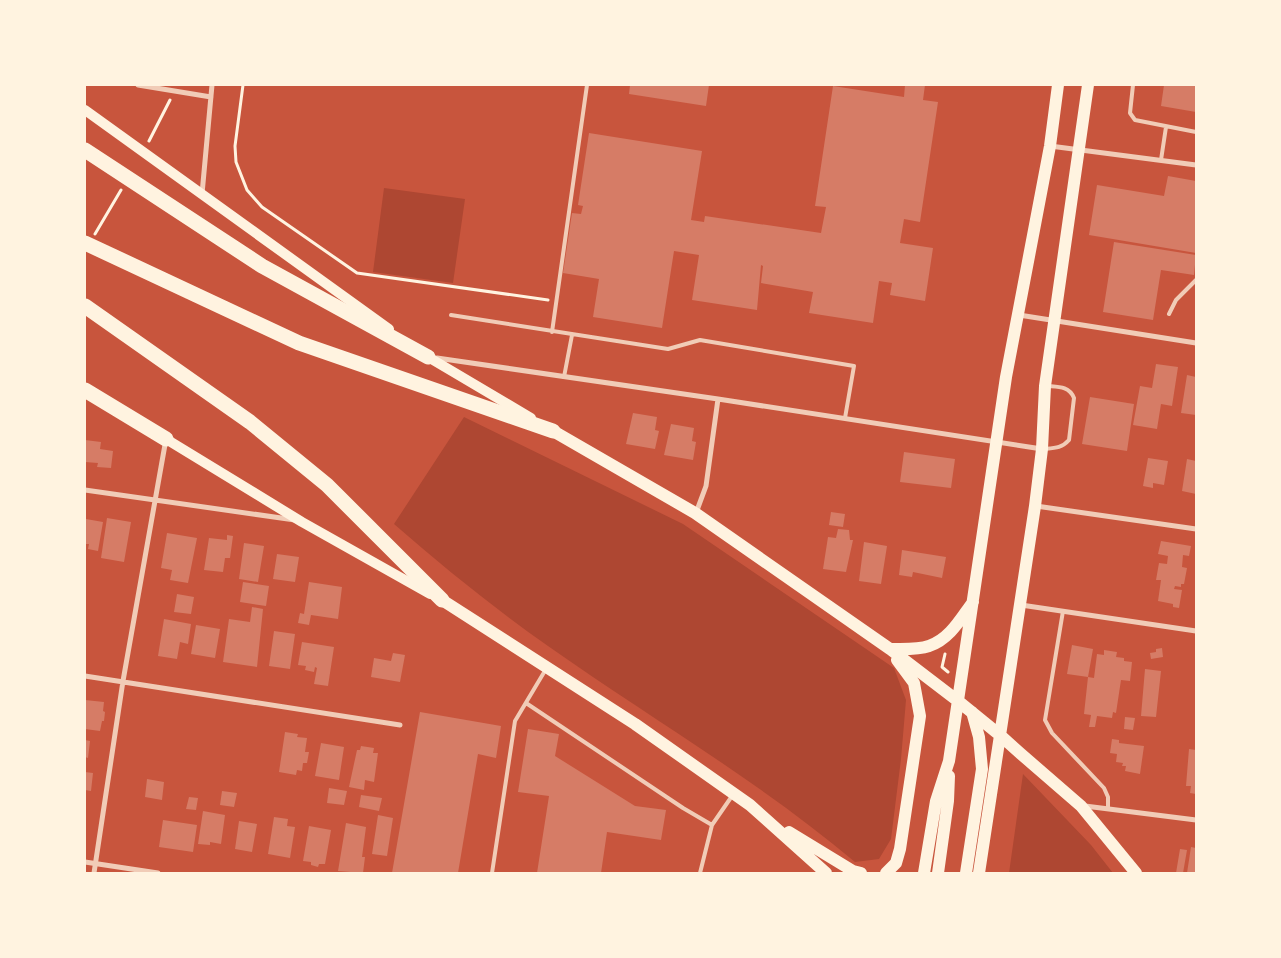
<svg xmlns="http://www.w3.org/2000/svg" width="1281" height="958" viewBox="0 0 1281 958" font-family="Commissioner,sans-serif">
	<rect width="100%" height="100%" fill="#c8553d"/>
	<path fill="#ae4732" d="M384 188 465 199 453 283 373 272Z
		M464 417 683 524 894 668 906 700 901 759 891 839 879 859 855 862C759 781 650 718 548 646 494 608 443 567 394 524Z
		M1023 774 1091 845 1113 873H1009Z"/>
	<path fill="#d67c66" d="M630 85H709L706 106 629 94Z
		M905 85H925L923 100 938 102 920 222 904 219 900 243 933 248 925 301 890 295 892 283 879 281 873 323 809 313 813 292 761 283 763 266 761 265 757 310 692 300 699 255 674 251 662 328 593 317 599 279 563 273 572 213 581 214 583 206 578 205 589 133 702 151 691 220 704 222 705 216 821 233 826 207 815 206 833 86 904 97Z
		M1164 85H1196V112L1161 106Z
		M1168 176 1196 181V253L1089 235 1097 185 1164 196Z
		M1114 242 1196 255 1194 275 1161 270 1153 320 1103 312Z
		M1156 364 1178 367 1172 406 1161 404 1157 429 1133 425 1140 386 1152 388Z
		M1187 375 1196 377V415L1181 413Z
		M1090 397 1134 404 1127 451 1082 444Z
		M633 413 657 417 655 430 659 431 655 449 626 444Z
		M671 424 694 428 692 441 696 442 693 460 664 455Z
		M85 440 101 442 100 449 113 451 111 468 97 467 98 463 85 462Z
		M904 452 955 459 951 488 900 482Z
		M1148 458 1168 461 1164 485 1153 483V488L1143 486Z
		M1187 459 1196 461V494L1182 491Z
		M831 512 845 514 843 527 829 525Z
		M107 518 131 522 124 562 101 558Z
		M86 519 103 522 98 551 88 549 89 544H85Z
		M838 529 849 530 850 540H853L846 572 823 569 828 537 836 538Z
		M167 533 197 538 188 583 170 580 172 570 161 568Z
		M227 535 233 536 230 558H225L223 572 204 570 209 538 227 540Z
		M1161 541 1191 546 1189 556 1183 555 1182 567 1187 568 1184 584H1181V587L1175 586 1174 589 1182 590 1179 608 1173 607V604L1158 601 1161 580H1156L1159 563 1167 564 1168 556 1158 554Z
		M864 542 887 546 881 584 859 581Z
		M244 543 264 546 258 582 239 579Z
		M902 550 946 557 942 578 913 572 912 577 899 575Z
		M277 554 299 557 295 582 273 579Z
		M243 582 269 586 266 606 240 602Z
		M309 582 342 587 338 619 311 615 309 625 298 623 300 613 304 614Z
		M177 594 194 597 191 614 174 612Z
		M252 607 263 609 257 667 223 662 229 619 250 622Z
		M164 619 191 624 188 644 180 642 177 659 158 656Z
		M196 625 220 629 215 658 191 654Z
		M274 631 295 634 290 669 269 666Z
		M302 642 334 647 328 686 314 684 317 668 315 667 314 672 305 670 306 666 298 665Z
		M1072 645 1093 649 1088 677 1094 678 1097 654 1104 655V650L1117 652 1116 657 1124 658V661L1132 662 1130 681 1121 680 1116 713 1113 712 1112 718 1097 716 1095 727H1089L1091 715 1084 714 1088 677 1067 674Z
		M1162 648 1163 657 1151 659 1150 653 1156 652V649Z
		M393 653 405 655 400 682 371 677 374 658 391 661Z
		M1145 669 1161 671 1156 717 1141 716Z
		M85 700 104 702 103 711 105 712 104 721H102L100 731 85 729Z
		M420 712 501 726 496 758 478 754 458 873H392Z
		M1125 717 1135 718 1133 730 1124 729Z
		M528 729 559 734 555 756 635 806 666 810 661 840 607 832 601 873H537L549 796 518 792Z
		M285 732 298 734 297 737 307 738 305 752H309L307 763H303L302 771 297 770 296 775 279 772Z
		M1112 739 1119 740V743L1144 746 1140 774 1125 771 1126 766H1122L1123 763 1116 762 1117 754 1110 753Z
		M85 740 90 741 88 758 85 757Z
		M321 743 344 747 339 780 315 776Z
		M361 746 374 748 373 753H378L374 782 365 780 364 790 349 787 357 750H360Z
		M1189 749 1196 750V794L1190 793 1191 786H1186Z
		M85 772 93 773 91 791 85 790Z
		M147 779 164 782 162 800 145 797Z
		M329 788 347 791 344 805 327 803Z
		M222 791 237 793 234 807 220 805Z
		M361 795 382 798 379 811 359 807Z
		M189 797 198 798 196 810 186 809Z
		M203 811 225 815 221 844 210 842V845L198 844Z
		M378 815 393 818 387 856 372 854Z
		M274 817 288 819 287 826 295 827 290 858 268 854Z
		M163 820 197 825 193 852 159 847Z
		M239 821 257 824 252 852 235 849Z
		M346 823 366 827 362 857H365L363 873 338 871Z
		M309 826 331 830 325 864H319L318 867 311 865V862L303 861Z
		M1191 847 1196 848V873H1187Z
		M1180 849 1187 850 1183 873H1176Z"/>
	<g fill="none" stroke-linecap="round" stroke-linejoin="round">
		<path stroke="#fff3e0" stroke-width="3" d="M243 85 235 146 236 162 247 190 262 207 357 273 548 300
			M149 141 170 100
			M95 234 121 190
			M945 654 942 667 948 672"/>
		<path stroke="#f1ccb7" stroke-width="4" d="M1133 85 1130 113 1135 120 1196 132
			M1161 160 1166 127
			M1169 314 1176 300 1196 280
			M451 315 668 349 700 340 854 366 845 418
			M552 332 587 85
			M564 377 572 335
			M1044 449C1055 448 1062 448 1069 440L1074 398C1069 386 1058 387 1047 386
			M1063 611 1045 720 1052 733 1104 788 1108 797V809
			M526 703 683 808 712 825 732 796
			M492 873 515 721 546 669
			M700 873 712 825"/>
		<path stroke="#f1ccb7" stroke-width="5" d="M138 85 211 97
			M1050 146 1196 165
			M202 194 212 85
			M1019 315 1196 343
			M437 358 718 399 1042 449
			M85 490 295 520
			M1036 506 1196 529
			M696 513 706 486 718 399
			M1021 605 1196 631
			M85 676 400 725
			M1085 806 1196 820
			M85 862 158 873
			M94 873 123 681 166 439"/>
		<path stroke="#fff3e0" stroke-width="10" d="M85 110 389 329
			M423 354 531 418
			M166 439 302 522 430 594"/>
		<path stroke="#fff3e0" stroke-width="12" d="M553 431 695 513 890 649 958 701 1001 736 1021 754 1081 806 1136 873
			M442 600 635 724 750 805 826 873
			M890 649C902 649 918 650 929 646 950 639 961 618 973 602
			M789 832 853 871 861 873
			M886 873 896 863 900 849 920 716 914 683 897 660
			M924 873 936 801 949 761 1006 377 1050 146 1058 85
			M938 873 948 801 949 776
			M966 873 982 769 979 737 972 712
			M979 873 1035 506 1042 449 1045 386 1088 85"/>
		<path stroke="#fff3e0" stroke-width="15" d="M85 150 262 266 428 357
			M85 243 299 343 553 431
			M85 306 250 422 327 485 442 600
			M85 390 166 439"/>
	</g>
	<rect width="1281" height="958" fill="none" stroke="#fff3e0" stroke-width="172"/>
</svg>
